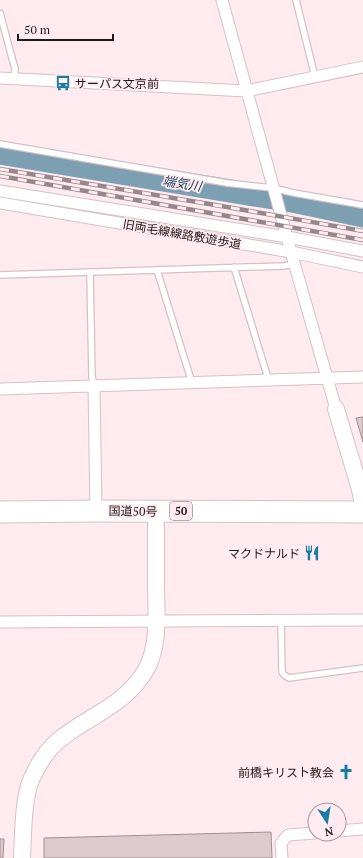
<svg xmlns="http://www.w3.org/2000/svg" width="363" height="858" viewBox="0 0 363 858" font-family="'PT Serif','Noto Sans JP',serif">
	<rect width="100%" height="100%" fill="#ffebf0"/>
	<g fill="none" stroke-linecap="round" stroke-linejoin="round">
		<path stroke="#7d9fb2" stroke-width="23" d="M0 153 297 202 363 216"/>
	</g>
	<path fill="#ddcacf" stroke="#a08e93" d="M363 417V442L356 418Z
		M271 832 272 858H44V838Z
		M0 839H4L3 858H0Z"/>
	<g fill="none" stroke-linecap="round" stroke-linejoin="round">
		<defs>
			<path id="lane" d="M296 0 315 77
				M0 13 15 69 14 79
				M0 144 227 183 273 188 294 193 363 205
				M234 267 267 375 268 380
				M157 270 192 383
				M90 272 92 377 94 385
				M0 275 283 266 295 264
				M281 621 282 672 284 675 289 678 363 668"/>
			<path id="street" d="M222 0 291 252 336 409
				M0 78 246 91 363 67
				M0 191 287 237 363 251
				M0 203 291 252 363 267
				M94 385 96 511
				M0 389 363 377
				M0 622 363 620
				M339 831 363 829
				M282 858 281 843 288 835 315 833"/>
			<path id="secondary" d="M336 409 359 486 363 503
				M22 858C23 837 23 799 31 780 37 766 47 750 59 740 89 715 126 706 147 668 160 643 156 609 156 581 156 558 156 535 156 512"/>
			<path id="highway" d="M0 512 96 511 363 512"/>
		</defs>
		<use href="#lane" stroke="#d4c1c6" stroke-width="8"/>
		<use href="#street" stroke="#d4c1c6" stroke-width="13"/>
		<use href="#secondary" stroke="#d4c1c6" stroke-width="18"/>
		<use href="#highway" stroke="#d4c1c6" stroke-width="23"/>
		<use href="#lane" stroke="#fff" stroke-width="5.5"/>
		<use href="#street" stroke="#fff" stroke-width="11"/>
		<use href="#secondary" stroke="#fff" stroke-width="16"/>
		<use href="#highway" stroke="#fff" stroke-width="21"/>
		<defs>
			<path id="rail" d="M0 169 227 207 363 231
				M0 176 363 240"/>
		</defs>
		<use href="#rail" stroke="#95878b" stroke-width="4.5"/>
		<use href="#rail" stroke="#ffebf0" stroke-width="3" stroke-dasharray="9" stroke-linecap="butt"/>
	</g>
	<defs>
		<symbol id="bus-bare" viewBox="-9 -9 18 18"><path d="M-5-6H5V4H4V6H2V4H-2V6H-4V4H-5ZM-3.5-4V0h7V-4ZM-3.5 1.2v1.5H-2V1.2ZM2 1.2v1.5H3.5V1.2Z" fill="#167da7" stroke="#ffebf0" stroke-width="2.5" paint-order="stroke"/></symbol>
		<symbol id="restaurant-bare" viewBox="-9 -9 18 18"><path d="M-5-6h1v4h1v-4h1v4h1v-4h1v5L-1.5 .5V6h-2V.5L-5-1ZM5-6V6H3V1.5H1.5Q1.5-4 5-6Z" fill="#167da7" stroke="#ffebf0" stroke-width="2.5" paint-order="stroke"/></symbol>
		<symbol id="church-bare" viewBox="-9 -9 18 18"><path d="M-1.2-6h2.4v3.5h3.3v2.4h-3.3V6h-2.4V-.1h-3.3v-2.4h3.3Z" fill="#167da7" stroke="#ffebf0" stroke-width="2.5" paint-order="stroke"/></symbol>
	</defs>
	<g fill-rule="evenodd">
		<use href="#bus-bare" x="52" y="72" width="22" height="22"/>
		<use href="#restaurant-bare" x="301" y="542" width="22" height="22"/>
		<use href="#church-bare" x="335" y="761" width="22" height="22"/>
	</g>
	<g text-anchor="middle" dominant-baseline="central" stroke-width="3.5" stroke-linejoin="round" paint-order="stroke">
		<rect fill="#ffebf0" stroke="#62575a" stroke-width="1" x="170" y="502" width="22" height="18" rx="3"/>
		<g font-size="11" font-weight="bold" fill="#1f181a">
			<text x="181" y="511">50</text>
		</g>
		<g font-size="12" fill="#1f181a" stroke="#ffebf0" text-anchor="end">
			<text x="75" y="83" text-anchor="start">サーパス文京前</text>
			<text x="300" y="553">マクドナルド</text>
			<text x="334" y="772">前橋キリスト教会</text>
		</g>
		<g font-size="12" fill="#1f181a" stroke="#ffebf0">
			<text transform="translate(182 234) rotate(10)">旧両毛線線路敷遊歩道</text>
			<text transform="translate(133 511) rotate(1)">国道50号</text>
		</g>
		<g font-size="13" font-style="italic" fill="#0f3e54" stroke="#ffebf0">
			<text transform="translate(182 183) rotate(9)">端気川</text>
		</g>
	</g>
	<g transform="translate(327 822) rotate(168)"><circle r="19" fill="#ffebf0" stroke="#a5979a"/>
	<path d="M0-3L7 15L0 10L-7 15Z" fill="#167da7"/>
	<text y="-6" font-size="11" font-weight="bold" text-anchor="middle" fill="#1f181a">N</text>
	</g>
	<path d="M18 34v6h95v-6" fill="none" stroke="#1f181a" stroke-width="2"/>
	<text x="24" y="34" font-size="12" fill="#1f181a" stroke="#ffebf0" stroke-width="3" paint-order="stroke">50 m</text>
</svg>
